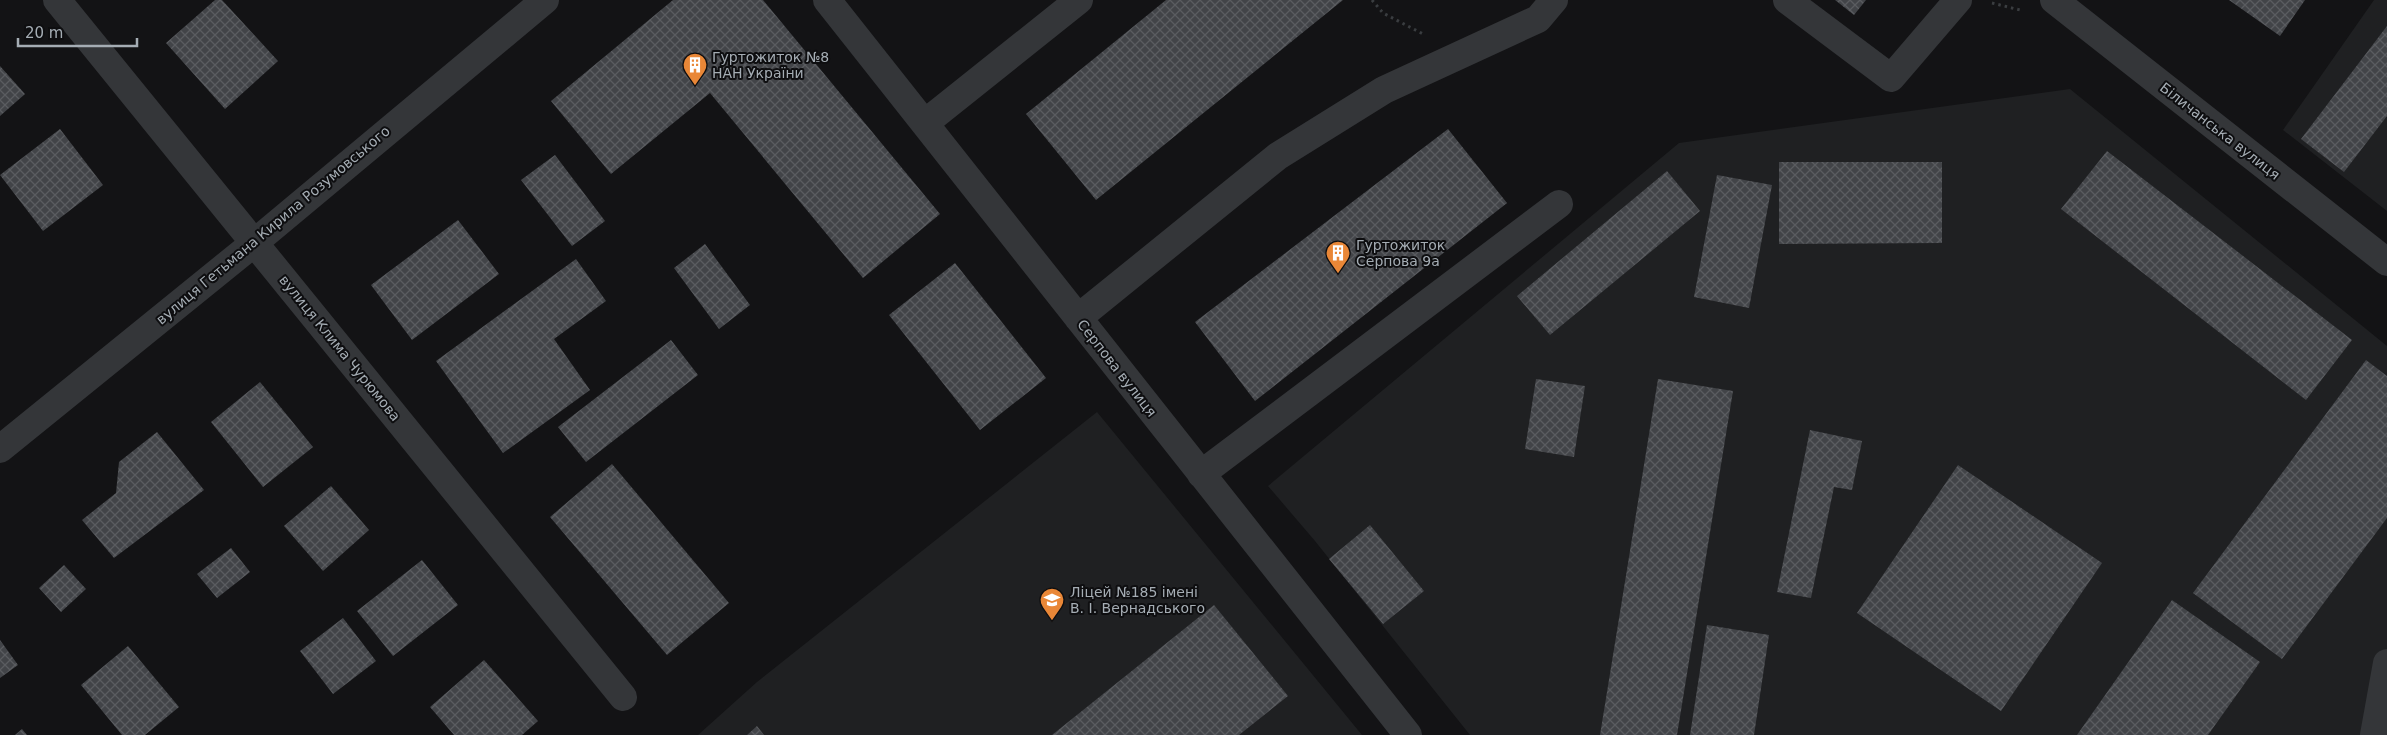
<svg xmlns="http://www.w3.org/2000/svg" width="2387" height="735" viewBox="0 0 2387 735" font-family="'DejaVu Sans',sans-serif">
	<defs>
		<pattern id="building-cross-hatch" width="8" height="8" patternUnits="userSpaceOnUse" patternTransform="scale(1.25)"><rect width="8" height="8" fill="#424448"/><path d="M0 0l8 8M0 8l8-8" fill="none" stroke="#5a5c60"/></pattern>
	</defs>
	<rect width="100%" height="100%" fill="#131315"/>
	<path fill="#1f2022" d="M2374 0H2387V211L2283 130Z
		M2070 89 2387 346V735H1470L1315 541 1268 486 1679 143Z
		M1097 412 1362 735H698L757 682Z"/>
	<path fill="url(#building-cross-hatch)" d="M215 0H222L278 61 225 109 166 43Z
		M673 0H763L940 214 863 278 710 93 611 174 551 101Z
		M1166 0H1343L1096 200 1026 114Z
		M1835 0H1866L1854 15Z
		M2229 0H2305L2280 36Z
		M2387 26V116L2344 172 2301 139Z
		M0 66 25 94 0 116Z
		M60 129 103 185 43 231 0 175Z
		M1448 129 1507 203 1255 401 1195 322Z
		M2107 151 2352 340 2306 400 2061 209Z
		M555 155 605 221 572 246 521 180Z
		M1779 162H1942V243L1779 244Z
		M1667 171 1700 211 1550 335 1517 296Z
		M1717 175 1772 185 1749 308 1694 297Z
		M458 220 499 274 412 340 371 285Z
		M705 244 750 305 719 329 674 268Z
		M576 259 606 301 554 339 590 390 503 453 436 361Z
		M955 263 1046 378 980 430 889 315Z
		M671 340 698 375 586 462 558 427Z
		M2366 360 2387 376V518L2282 659 2193 593Z
		M1536 379 1585 386 1574 457 1525 449Z
		M1658 379 1733 391 1677 735H1600Z
		M260 382 313 447 263 487 211 422Z
		M1810 430 1862 441 1852 490 1834 487 1811 598 1777 592Z
		M157 432 204 490 114 558 82 520 116 493 119 462Z
		M612 464 729 603 667 655 550 517Z
		M1958 465 2102 563 2001 711 1857 613Z
		M331 486 369 530 323 571 284 526Z
		M1370 525 1424 591 1383 624 1329 559Z
		M231 548 250 572 217 598 197 574Z
		M422 560 458 605 393 656 357 611Z
		M64 565 86 589 61 612 39 588Z
		M2172 600 2260 662 2208 735H2077Z
		M1214 605 1288 696 1239 735H1052Z
		M343 618 376 661 333 694 300 651Z
		M1707 625 1769 635 1754 735H1690Z
		M0 640 18 665 0 678Z
		M128 646 179 707 145 735H122L81 685Z
		M484 660 538 721 522 735H454L430 707Z
		M757 726 764 735H747Z
		M22 729 27 735H15Z"/>
	<g fill="none" stroke-linecap="round" stroke-linejoin="round">
		<path stroke="#3a3d40" stroke-width="3" stroke-dasharray="2.5 4" stroke-linecap="butt" d="M1372 0 1383 13 1423 34
			M1992 3 2020 10"/>
		<path stroke="#343639" stroke-width="28" d="M57 0 623 697
			M827 0 1408 735
			M1787 0 1891 78 1958 0
			M2054 0 2387 262
			M925 123 1079 0
			M1078 318 1278 156 1384 90 1538 19 1554 0
			M0 449 254 243 545 0
			M1201 474 1559 204
			M2374 735 2387 663"/>
	</g>
	<defs>
		<symbol id="building-pin" viewBox="-11 -11 22 30"><path d="M0 17L-7.5 6A9.5 9.5 0 1 1 7.5 6Z" fill="#e98737" stroke="#0e0e10"/><path d="M-4-6H4V6H1V3H-1V6H-4ZM-2.5-4.3h1.7v1.8h-1.7ZM.8-4.3h1.7v1.8H.8ZM-2.5-1h1.7V.8h-1.7ZM.8-1h1.7V.8H.8Z" fill="#fff"/></symbol>
		<symbol id="school-pin" viewBox="-11 -11 22 30"><path d="M0 17L-7.5 6A9.5 9.5 0 1 1 7.5 6Z" fill="#e98737" stroke="#0e0e10"/><path d="M0-5L7-2L0 1L-7-2ZM-4 1L0 2.5L4 1V4Q0 6-4 4Z" fill="#fff"/></symbol>
	</defs>
	<g fill-rule="evenodd">
		<use href="#building-pin" x="681" y="51" width="28" height="38"/>
		<use href="#building-pin" x="1324" y="239" width="28" height="38"/>
		<use href="#school-pin" x="1038" y="586" width="28" height="38"/>
	</g>
	<g text-anchor="middle" dominant-baseline="central" stroke-width="4" stroke-linejoin="round" paint-order="stroke">
		<g font-size="14" fill="#a5adb4" stroke="#0e0e10" text-anchor="start">
			<text x="712" y="57">Гуртожиток №8<tspan x="712" dy="16">НАН України</tspan></text>
			<text x="1356" y="245">Гуртожиток<tspan x="1356" dy="16">Серпова 9а</tspan></text>
			<text x="1070" y="592">Ліцей №185 імені<tspan x="1070" dy="16">В. І. Вернадського</tspan></text>
		</g>
		<g font-size="14" fill="#a5adb4" stroke="#0e0e10">
			<text transform="translate(2220 131) rotate(38)">Біличанська вулиця</text>
			<text transform="translate(273 225) rotate(-40)">вулиця Гетьмана Кирила Розумовського</text>
			<text transform="translate(340 348) rotate(51)">вулиця Клима Чурюмова</text>
			<text transform="translate(1117 368) rotate(52)">Серпова вулиця</text>
		</g>
	</g>
	<path d="M18 38v8h119v-8" fill="none" stroke="#a5adb4" stroke-width="2.5"/>
	<text x="25" y="38" font-size="15" fill="#a5adb4" stroke="#0e0e10" stroke-width="4" paint-order="stroke">20 m</text>
</svg>
